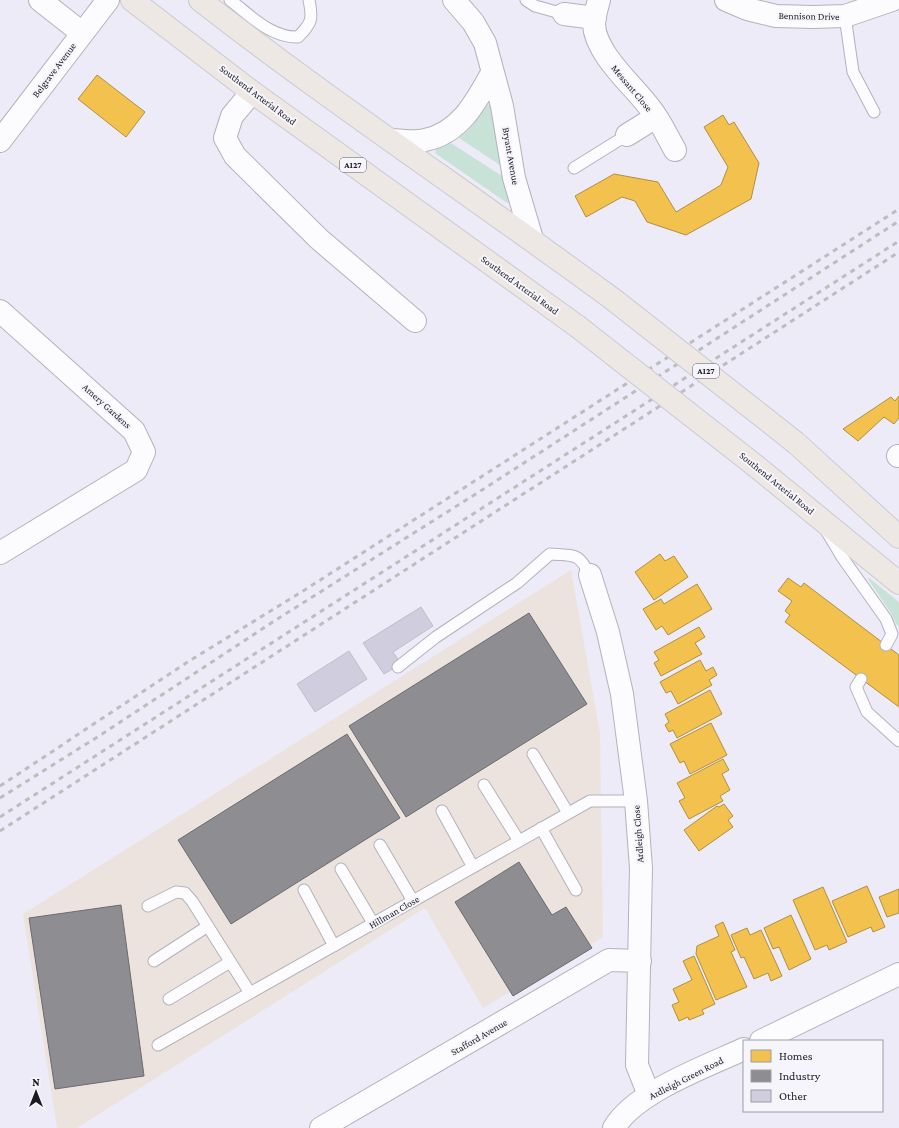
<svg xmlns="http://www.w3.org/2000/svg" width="899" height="1128" viewBox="0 0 899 1128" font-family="'Crimson Pro',serif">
	<rect width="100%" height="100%" fill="#ecebf7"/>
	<path fill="#ede3de" d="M571 570 600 733 603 937 483 1008 425 908 77 1128H57L23 914Z"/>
	<path fill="#c9e2d7" d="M491 104 503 167 459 138 470 128 488 105Z
		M451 143 505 178 511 199 509 202 507 203 435 153 436 149Z
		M869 578 899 602V626L896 624 892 615 868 579Z"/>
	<path fill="#f2c14e" stroke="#b28f41" d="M97 75 145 112 126 137 78 99Z
		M723 115 729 125 734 122 759 163 751 199 686 235 647 222 635 201 622 197 586 217 575 196 614 174 658 182 676 212 721 185 728 167 704 127Z
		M899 396V418L894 424 884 417 858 441 843 429 891 397 895 401Z
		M660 554 665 561 674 556 688 577 654 600 635 572Z
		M788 578 801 587 804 583 899 655V707L785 622 790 615 785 611 792 601 778 591Z
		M697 584 712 609 668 635 662 626 656 630 643 609 661 599 664 604Z
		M699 627 705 637 695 643 702 654 661 676 654 663 659 660 654 652Z
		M700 660 706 671 713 667 717 675 709 680 712 685 678 704 671 691 666 693 660 682Z
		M710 690 722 714 677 738 673 730 669 732 665 725 669 722 665 714Z
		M711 723 727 755 690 774 684 761 680 763 670 744Z
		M723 759 729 770 722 774 730 790 720 796 723 801 689 819 679 801 685 798 677 783Z
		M724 804 733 816 728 820 733 827 699 851 684 830 717 806 719 807Z
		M867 886 885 927 873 932 871 927 848 937 832 901Z
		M823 887 847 942 829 950 827 945 815 950 793 900Z
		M899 889V913L887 917 879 897Z
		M791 915 811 959 789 970 779 947 773 949 764 928Z
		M723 922 735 950 731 952 747 987 716 1000 696 954 697 946 719 936 715 926Z
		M747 928 750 935 761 930 782 976 771 981 768 973 754 979 744 957 741 958 731 935Z
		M694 956 715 1004 702 1010 704 1014 689 1020 688 1017 679 1021 672 1005 679 1002 673 989 692 980 683 961Z"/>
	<path fill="#8d8d92" stroke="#6b6a71" d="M529 613 587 704 406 817 349 726Z
		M347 734 400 818 231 924 178 840Z
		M519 862 552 915 566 907 592 948 513 996 455 902Z
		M121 905 144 1076 55 1089 29 918Z"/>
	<path fill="#d0cdde" stroke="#bfbec8" d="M421 607 433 626 393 652 401 664 384 674 363 643Z
		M349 651 367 679 315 712 297 684Z"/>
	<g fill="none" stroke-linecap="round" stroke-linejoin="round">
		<defs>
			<path id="service" d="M230 0C250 15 271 38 298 37 312 23 313 19 309 0
				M526 0 535 6 564 14
				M845 16 853 72 874 112
				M574 168 627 135
				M827 532 842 557 886 619 892 634
				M886 645 892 634
				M398 667 436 637 517 583 550 554C575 556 578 552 590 575
				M861 679 856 687 867 712 899 741
				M533 754 568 813
				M484 785 519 841
				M442 811 473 867
				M541 828 576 890
				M380 845 413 901
				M341 869 373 923
				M304 890 334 946
				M148 906 176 892 185 893 192 901 250 993
				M154 961 208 926
				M169 999 230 962
				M158 1045 590 801H636"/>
			<path id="minor" d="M40 0 82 33
				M599 0C597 8 594 16 594 24 595 54 634 86 650 108 660 120 667 136 675 150
				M726 0 747 9 776 16 813 17 845 16 892 0
				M564 14 595 18
				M252 92 232 116 225 138 235 156 319 239 415 321
				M627 135 656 117
				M0 141 108 0
				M0 311 134 431 144 452 136 470 0 553
				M898 456H899
				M590 575 608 632 622 694 636 801 641 868 637 1065 649 1095
				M321 1128 609 960 640 961"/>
			<path id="tertiary" d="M454 0 473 22 485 43 502 106 514 178 532 239
				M391 140C402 140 415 143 425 140 460 133 476 102 492 73
				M761 1041 899 974
				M614 1128C635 1092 707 1066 744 1049"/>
			<path id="trunk" d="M132 0 252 92 577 326
				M200 0C335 105 477 199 614 300
				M796 443 899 537
				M757 467 899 583"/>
		</defs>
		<use href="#service" stroke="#b3b2bc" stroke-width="13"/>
		<use href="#minor" stroke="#b3b2bc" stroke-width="24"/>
		<use href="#tertiary" stroke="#b3b2bc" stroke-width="24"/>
		<use href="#trunk" stroke="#cacad0" stroke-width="24"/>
		<use href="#service" stroke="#fcfcfe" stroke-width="11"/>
		<use href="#minor" stroke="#fcfcfe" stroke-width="22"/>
		<use href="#tertiary" stroke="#fcfcfe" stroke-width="22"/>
		<use href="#trunk" stroke="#eee8e4" stroke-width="22"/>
		<path stroke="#bdbdc0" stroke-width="3" stroke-dasharray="5 5" stroke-linecap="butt" d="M0 786 186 663 303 591 899 209
			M0 798 99 736 279 618 482 490 899 221
			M0 817 899 241
			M0 831 899 252"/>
		<defs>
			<path id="trunk-bridge" d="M614 300 796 443
				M577 326 757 467"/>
		</defs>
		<use href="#trunk-bridge" stroke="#cacad0" stroke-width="24" stroke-linecap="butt"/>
		<use href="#trunk-bridge" stroke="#eee8e4" stroke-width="22"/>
	</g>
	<g text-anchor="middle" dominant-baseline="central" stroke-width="4" stroke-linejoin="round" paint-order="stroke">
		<g fill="#f6f5fb" stroke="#5d5c64" stroke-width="1">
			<rect x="340" y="158" width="26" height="14" rx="3"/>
			<rect x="693" y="364" width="26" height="14" rx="3"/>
		</g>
		<g font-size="9" font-weight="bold" fill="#1b1a23">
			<text x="353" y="165">A127</text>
			<text x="706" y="371">A127</text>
		</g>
		<g font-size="10" fill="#1b1a23" stroke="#f6f5fb">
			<text transform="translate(809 16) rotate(1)">Bennison Drive</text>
			<text transform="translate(54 70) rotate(-53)">Belgrave Avenue</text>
			<text transform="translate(632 88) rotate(50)">Messant Close</text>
			<text transform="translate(258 95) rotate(37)">Southend Arterial Road</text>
			<text transform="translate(511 156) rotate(80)">Bryant Avenue</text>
			<text transform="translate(520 285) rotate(36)">Southend Arterial Road</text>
			<text transform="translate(107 406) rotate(42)">Amery Gardens</text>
			<text transform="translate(777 483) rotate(39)">Southend Arterial Road</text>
			<text transform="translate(638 834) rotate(-94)">Ardleigh Close</text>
			<text transform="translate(394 912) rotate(-30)">Hillman Close</text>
			<text transform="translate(479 1037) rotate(-30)">Stafford Avenue</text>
			<text transform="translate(686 1078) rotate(-27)">Ardleigh Green Road</text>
		</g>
	</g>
	<rect x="743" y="1040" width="140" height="72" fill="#f6f5fb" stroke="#9e9da5"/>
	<rect x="751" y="1050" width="20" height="12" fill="#f2c14e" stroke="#9e9da5"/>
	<text x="779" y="1060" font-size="12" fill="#1b1a23">Homes</text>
	<rect x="751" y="1070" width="20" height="12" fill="#8d8d92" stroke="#9e9da5"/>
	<text x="779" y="1080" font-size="12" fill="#1b1a23">Industry</text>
	<rect x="751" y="1090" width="20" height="12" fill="#d0cdde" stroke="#9e9da5"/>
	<text x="779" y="1100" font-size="12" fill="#1b1a23">Other</text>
	<g transform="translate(36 1092)" stroke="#f6f5fb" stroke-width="3" paint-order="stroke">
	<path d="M0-3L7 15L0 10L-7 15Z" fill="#1b1a23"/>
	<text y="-6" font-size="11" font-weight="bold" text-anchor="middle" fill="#1b1a23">N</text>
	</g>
</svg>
